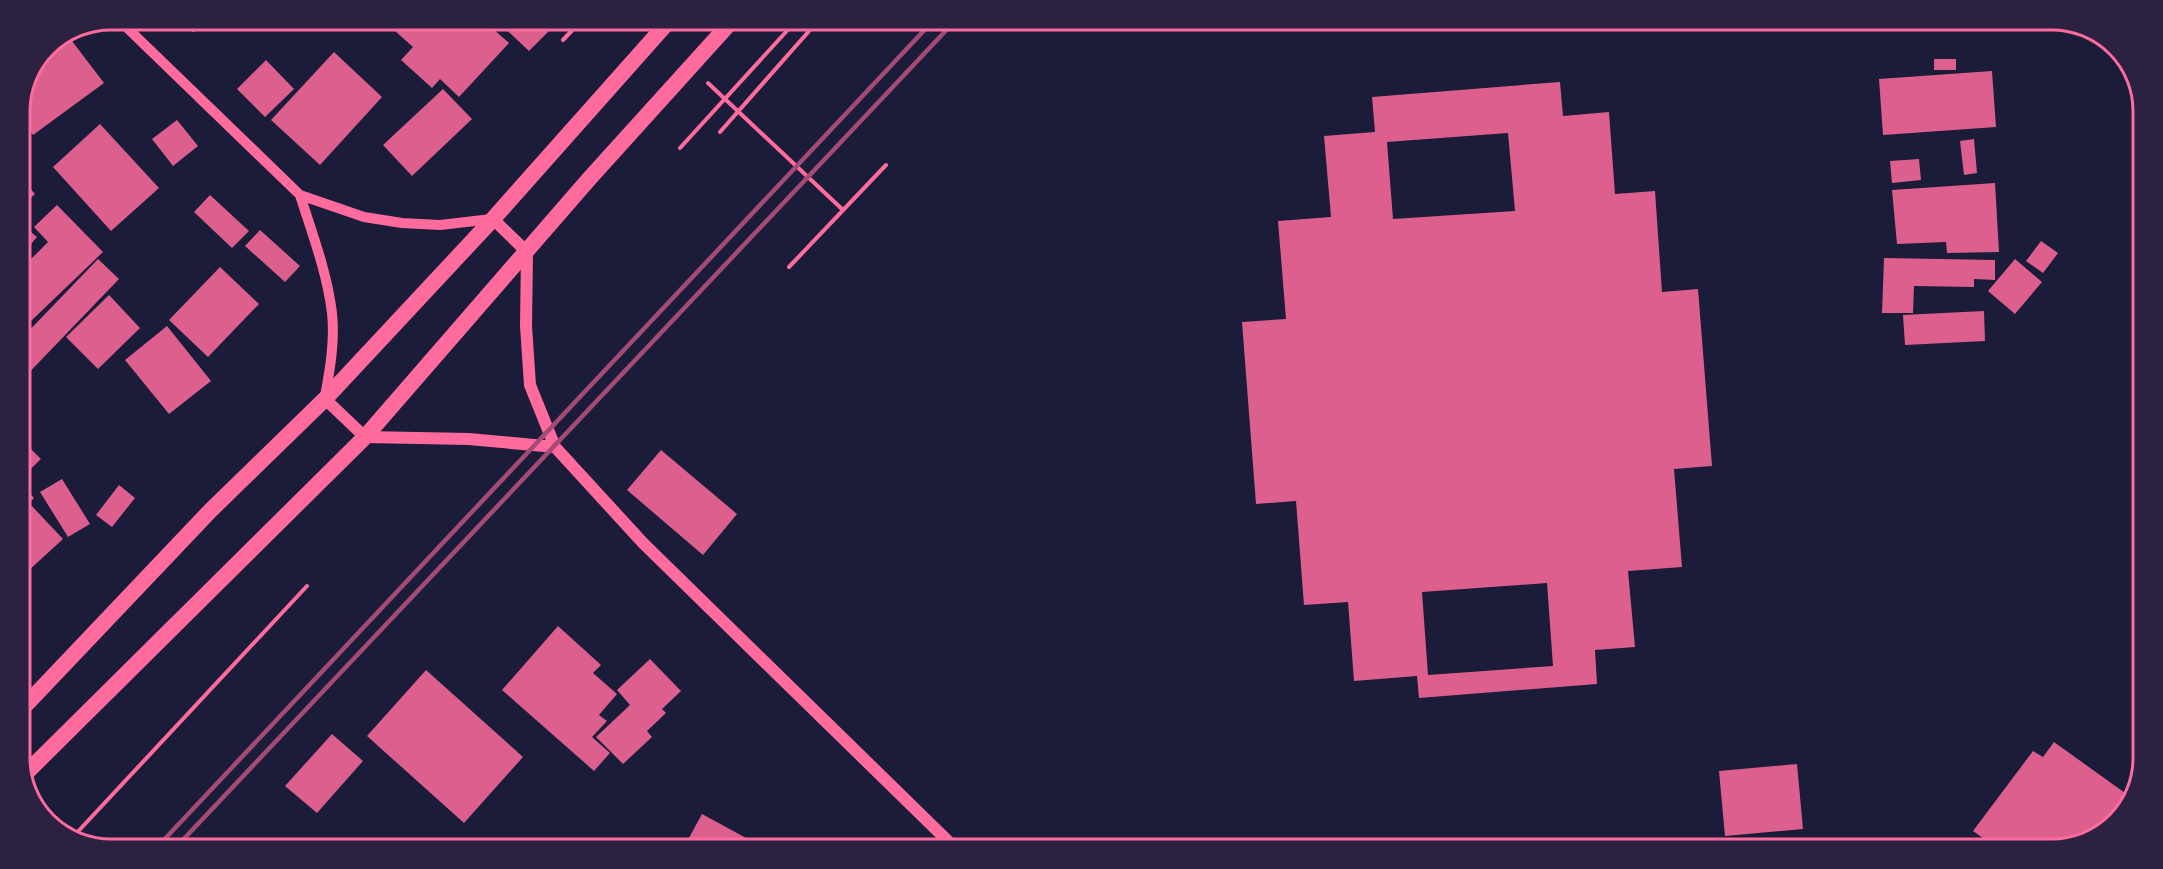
<svg xmlns="http://www.w3.org/2000/svg" width="2163" height="869" viewBox="0 0 2163 869" font-family="'Nunito Sans',sans-serif">
	<rect width="100%" height="100%" fill="#1b1b3a"/>
	<path fill="#dd5f8e" fill-rule="evenodd" d="M190 20H244V21L192 32Z
		M387 20 484 21 509 43 459 97 440 79 432 88 401 60 413 47 385 22Z
		M497 21H559L529 51Z
		M69 37 104 83 33 135 20 117V105L47 46Z
		M334 52 382 97 320 165 271 120Z
		M1934 59H1956V70H1934Z
		M266 60 294 89 265 117 237 89Z
		M1992 71 1996 127 1883 135 1879 79Z
		M1560 82 1563 116 1609 112 1615 194 1655 191 1662 292 1698 289 1712 466 1674 469 1682 567 1628 571 1635 647 1595 650 1597 684 1419 698 1417 676 1354 681 1348 602 1304 605 1296 501 1256 504 1242 322 1286 319 1278 221 1331 217 1324 136 1375 132 1372 97ZM1508 133 1515 211 1393 219 1387 142ZM1547 583 1553 666 1428 675 1422 592Z
		M443 89 472 119 412 176 383 145Z
		M177 120 198 146 173 166 152 139Z
		M100 124 159 188 111 231 53 167Z
		M1974 139 1977 173 1964 175 1960 141Z
		M1919 159 1921 180 1892 183 1890 161Z
		M23 180 35 194 20 208V183Z
		M1995 183 1999 252 1947 253 1946 242 1897 244 1892 190Z
		M210 195 249 231 232 248 194 212Z
		M57 205 103 252 30 322 20 312V270L48 242 34 227Z
		M20 223 37 237 20 257Z
		M260 230 300 266 285 282 245 246Z
		M2041 241 2058 253 2043 273 2026 261Z
		M1884 258 1995 260V280L1974 279V287L1914 286 1913 313H1882Z
		M98 259 119 279 20 382V340Z
		M2015 259 2042 282 2015 314 1988 291Z
		M220 267 259 304 208 357 169 320Z
		M109 295 140 328 98 369 66 337Z
		M1984 311 1985 341 1905 345 1903 315Z
		M167 326 211 381 169 414 125 360Z
		M27 445 41 459 20 479V452Z
		M661 450 737 514 703 555 627 490Z
		M62 479 90 524 68 537 40 492Z
		M20 483 34 498 29 503 63 539 28 571 20 562Z
		M119 485 135 498 112 527 96 515Z
		M558 626 601 665 593 673 617 694 599 715 607 721 592 737 610 753 594 771 502 690Z
		M650 659 681 691 662 709 666 713 647 731 652 737 623 764 596 737 630 705 617 690Z
		M426 670 523 757 464 823 367 736Z
		M332 734 363 761 317 813 285 786Z
		M2054 742 2132 798 2103 834 2052 849H1998L1973 831 2033 751 2043 757Z
		M1797 764 1803 829 1725 836 1719 771Z
		M702 814 759 845H685Z"/>
	<g fill="none" stroke-linecap="round" stroke-linejoin="round">
		<path stroke="#ff6b9d" stroke-width="4" d="M563 40 581 21
			M708 83 843 210
			M720 132 817 22
			M680 148 795 22
			M789 267 886 165
			M71 839 307 586"/>
		<path stroke="#ff6b9d" stroke-width="10" d="M119 20 300 195 364 217 402 223 440 225 492 219
			M300 195C312 233 327 272 332 313 335 341 330 369 325 397"/>
		<path stroke="#ff6b9d" stroke-width="12" d="M493 219 527 252 526 326 530 385 555 447 643 543 953 846
			M325 399 365 437 469 439 555 447"/>
		<path stroke="#ff6b9d" stroke-width="16" d="M20 711 210 511 325 399 493 219 669 21
			M24 775 365 437 589 179 731 22"/>
		<path stroke="#a44b75" stroke-width="4.5" d="M161 843 932 22
			M180 843 954 22"/>
	</g>
	<path d="M0 0H2163V869H0ZM111 30H2052A81 81 0 0 1 2133 111V758A81 81 0 0 1 2052 839H111A81 81 0 0 1 30 758V111A81 81 0 0 1 111 30Z" fill="#2d2142" fill-rule="evenodd"/>
	<path fill="none" stroke="#ff6b9d" stroke-width="3" d="M111 30H2052A81 81 0 0 1 2133 111V758A81 81 0 0 1 2052 839H111A81 81 0 0 1 30 758V111A81 81 0 0 1 111 30Z"/>
</svg>
